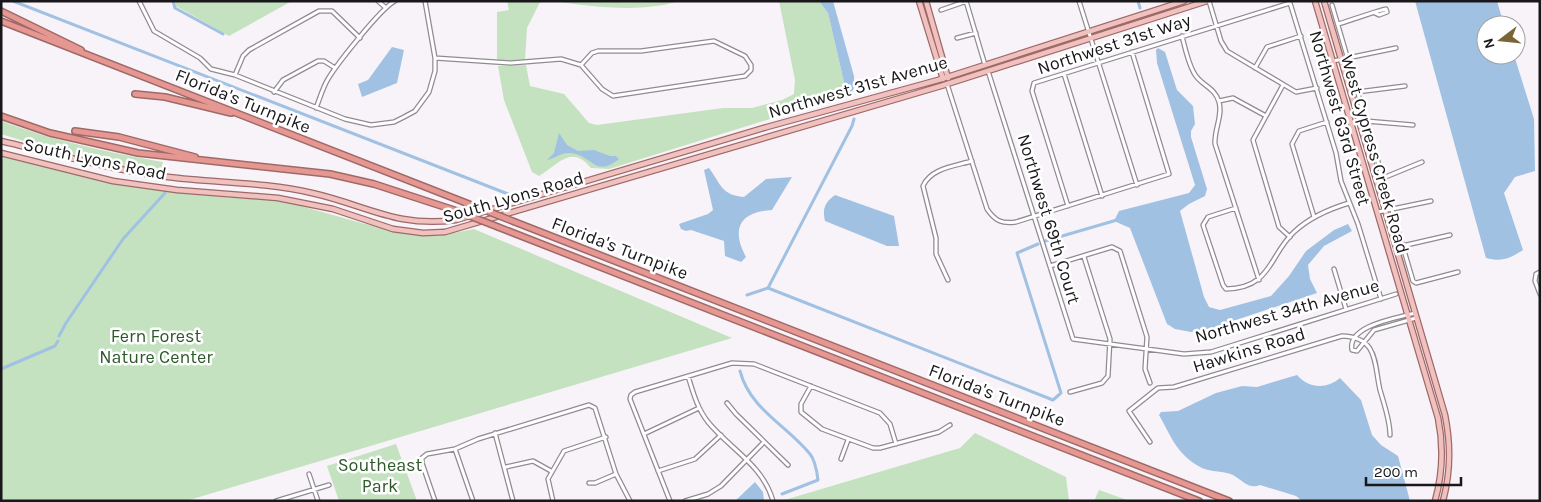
<svg xmlns="http://www.w3.org/2000/svg" width="1541" height="502" viewBox="0 0 1541 502" font-family="Karla,sans-serif">
	<rect width="100%" height="100%" fill="#f8f3f9"/>
	<path fill="#c4e2c0" d="M175 1H292L229 36 176 6Z
		M507 1H543L540 2 527 28 525 60 497 61V12L509 10Z
		M555 1H678C644 13 590 7 555 1Z
		M779 1H819L828 13 847 95 609 169 591 168C571 144 559 164 539 176L532 172 504 100 498 66 526 65 530 86 564 94 589 123 597 125 723 108H752L782 100 794 94 795 80Z
		M1 121C55 141 106 152 163 162L160 173 72 156 1 134Z
		M1 155 150 187 222 197 283 201 365 224 438 236 474 229 732 338 186 501H1Z
		M975 433 1066 477 1069 501H781L960 448Z
		M396 444 417 501H339L327 466Z
		M1099 490 1130 501H1094Z"/>
	<path fill="#a1c1e3" d="M819 1H833L854 76V88L850 95H847L828 13Z
		M1415 1H1497L1504 25H1486V55H1514L1534 119 1535 171 1515 177 1504 193 1523 250C1509 259 1502 262 1486 258Z
		M392 47 404 50 397 83 362 97 358 84 368 80Z
		M1158 48 1165 52 1177 90 1193 106 1195 124 1191 131V137L1207 189 1205 196 1189 204 1180 211 1204 297 1209 307 1220 310 1271 296 1289 276 1306 251 1334 230 1348 224 1352 231 1324 246 1308 265 1310 279 1317 293 1212 328 1191 332 1175 329 1167 324 1130 228 1114 221 1119 211 1189 193 1195 185 1157 63 1156 50Z
		M559 133 567 145 578 151 594 150 610 156H616L619 159C594 179 593 154 569 153 562 152 554 159 547 160L554 153Z
		M709 168C721 184 721 195 744 197L766 179 792 177 772 210C739 212 731 229 746 257L741 262 725 256 724 241 691 230 686 231 681 229 679 224 708 214 713 210 704 170Z
		M835 195 894 216 899 246H887L825 221C822 209 825 202 835 195Z
		M1297 375C1309 389 1327 389 1340 378L1361 400 1372 435 1381 445 1398 456 1410 501H1302L1296 496 1260 485C1249 490 1242 480 1233 475 1224 471 1211 472 1202 468 1177 455 1172 438 1159 415L1161 412 1178 411 1216 393 1242 386 1257 387Z
		M755 482 763 492 764 501H735Z"/>
	<g fill="none" stroke-linecap="round" stroke-linejoin="round">
		<path stroke="#a1c1e3" stroke-width="3" d="M13 1 508 194
			M173 1 175 8 223 34
			M1138 1 1140 8
			M1045 241 1117 220
			M768 288 1053 400 1061 393 1017 253 1038 244
			M747 295 768 288 852 126 854 119
			M59 336 66 323 123 239 165 193
			M1 369 55 346 58 341
			M740 371C750 409 786 425 810 454 815 460 817 472 818 480L782 494"/>
		<defs>
			<path id="minor" d="M139 1 154 31 200 58 211 69 235 75 345 119 371 125 394 122 404 117 415 111 429 92 435 71V58L425 1
				M378 1 386 8
				M966 1 985 65
				M1079 1 1137 185
				M1209 1 1221 41 1227 51 1296 92 1317 88
				M1332 5 1413 281 1416 283 1458 272
				M941 10 967 1
				M1338 24C1346 22 1382 9 1386 9L1387 12 1379 15 1375 13
				M1182 36C1185 48 1188 63 1194 73 1200 85 1215 87 1219 102 1223 116 1214 129 1215 144L1259 280
				M957 38 976 33
				M435 58 511 63 561 59 581 65 602 89 613 96 745 76 751 70V65L745 56 714 41 641 51H598L592 53 581 65
				M1333 61 1396 48
				M1255 68 1267 47 1301 36
				M988 71 1073 339 1184 354 1211 352 1396 294
				M1064 74 1102 196
				M235 75 243 56 249 50 319 11H332L360 38
				M947 84 987 209C995 221 1002 224 1016 222L1169 174 1132 52
				M1283 85 1253 140 1279 227 1290 237
				M274 92 283 80 318 61H324L335 68
				M1357 92 1405 86
				M1219 101 1233 98 1266 116
				M316 108C320 98 323 87 328 79 337 64 381 8 395 1
				M1366 121 1413 125
				M1383 178 1422 162
				M1068 206 1032 91 1034 83 1290 3 1336 153 1341 181 1358 224 1381 299
				M1236 208 1208 217 1203 225 1223 285 1226 289C1272 288 1269 255 1294 232 1310 217 1329 209 1349 203
				M1378 212 1431 201
				M1314 217 1292 144 1299 131 1327 122
				M1402 246 1450 235
				M1050 266 1112 247 1120 251 1147 337 1145 369 1150 383
				M1334 269 1346 309
				M1540 272 1536 274 1535 281 1540 294
				M948 280 936 254V238L923 186C931 168 955 166 972 161
				M1415 313C1398 318 1347 325 1352 350L1357 351 1374 330 1416 318
				M688 376C693 392 697 408 708 422 730 449 763 465 773 501
				M811 386 801 404V412L822 429 873 448H880L939 432 950 425
				M1070 392 1102 383 1108 376 1110 339 1084 257
				M727 403 736 414 788 465
				M495 433 513 501
				M644 434 699 408
				M1150 442 1129 411 1158 388 1174 387 1342 336C1379 337 1374 365 1380 390 1384 404 1390 420 1390 435
				M455 449 473 501
				M841 459 848 440
				M506 467 533 461 551 471
				M658 471 695 459 721 435
				M309 474 318 501
				M589 483H595L616 474
				M276 501 329 485
				M435 501 422 463V458L427 454 455 449 478 439 589 405 595 408 616 474 630 501
				M553 501 548 479 564 451 606 437
				M670 501 630 399 631 395 635 392 732 363 754 364 880 413 890 424 896 444
				M685 501 708 494 721 486 764 442"/>
			<path id="major" d="M919 1 943 79
				M926 1 948 78
				M1315 1 1438 418C1444 447 1443 472 1435 501
				M1324 1 1445 415C1451 445 1451 471 1443 501
				M1 141C57 154 111 170 168 177 216 183 265 182 312 193 366 205 396 228 456 220L767 127 938 80 1184 1
				M1 153 113 181 177 190 278 198 333 209 393 229 423 233 445 232 941 86 1207 1"/>
			<path id="highway" d="M1 11 81 50
				M1 21 474 206
				M135 94 165 97 231 113
				M1 116 50 133 138 153 330 174 374 184 457 211
				M75 131 119 137 195 157
				M515 222 1229 501
				M498 227 1199 501"/>
		</defs>
		<use href="#minor" stroke="#908b91" stroke-width="5.5"/>
		<use href="#major" stroke="#9e6a68" stroke-width="7"/>
		<use href="#highway" stroke="#9e6a68" stroke-width="8"/>
		<use href="#minor" stroke="#fff" stroke-width="3"/>
		<use href="#major" stroke="#f0c1be" stroke-width="4.5"/>
		<use href="#highway" stroke="#e69792" stroke-width="5"/>
		<defs>
			<path id="highway-bridge" d="M474 206 515 222
				M457 211 498 227"/>
		</defs>
		<use href="#highway-bridge" stroke="#9e6a68" stroke-width="8" stroke-linecap="butt"/>
		<use href="#highway-bridge" stroke="#e69792" stroke-width="5"/>
	</g>
	<g text-anchor="middle" dominant-baseline="central" stroke-width="5" stroke-linejoin="round" paint-order="stroke">
		<g font-size="18" fill="#181719" stroke="#fff">
			<text transform="translate(1114 44) rotate(-18)">Northwest 31st Way</text>
			<text transform="translate(858 87) rotate(-16)">Northwest 31st Avenue</text>
			<text transform="translate(243 101) rotate(22)">Florida's Turnpike</text>
			<text transform="translate(1340 118) rotate(74)">Northwest 63rd Street</text>
			<text transform="translate(1375 154) rotate(74)">West Cypress Creek Road</text>
			<text transform="translate(95 159) rotate(12)">South Lyons Road</text>
			<text transform="translate(513 197) rotate(-16)">South Lyons Road</text>
			<text transform="translate(1049 219) rotate(73)">Northwest 69th Court</text>
			<text transform="translate(620 248) rotate(21)">Florida's Turnpike</text>
			<text transform="translate(1287 311) rotate(-16)">Northwest 34th Avenue</text>
			<text transform="translate(1249 350) rotate(-17)">Hawkins Road</text>
			<text transform="translate(997 395) rotate(21)">Florida's Turnpike</text>
		</g>
		<g font-size="18" fill="#2d5929" stroke="#fff">
			<text x="156" y="336">Fern Forest<tspan x="156" dy="21">Nature Center</tspan></text>
			<text x="380" y="465">Southeast<tspan x="380" dy="21">Park</tspan></text>
		</g>
	</g>
	<rect width="1541" height="502" fill="none" stroke="#181719" stroke-width="5"/>
	<g transform="translate(1501 40) rotate(254)"><circle r="24" fill="#ffffff" stroke="#a3a2a3"/>
	<path d="M0-4L9 19L0 12L-9 19Z" fill="#786634"/>
	<text y="-8" font-size="14" font-weight="bold" text-anchor="middle" fill="#181719">N</text>
	</g>
	<path d="M1366 477v8h95v-8" fill="none" stroke="#181719" stroke-width="2.5"/>
	<text x="1374" y="477" font-size="15" fill="#181719" stroke="#ffffff" stroke-width="4" paint-order="stroke">200 m</text>
</svg>
